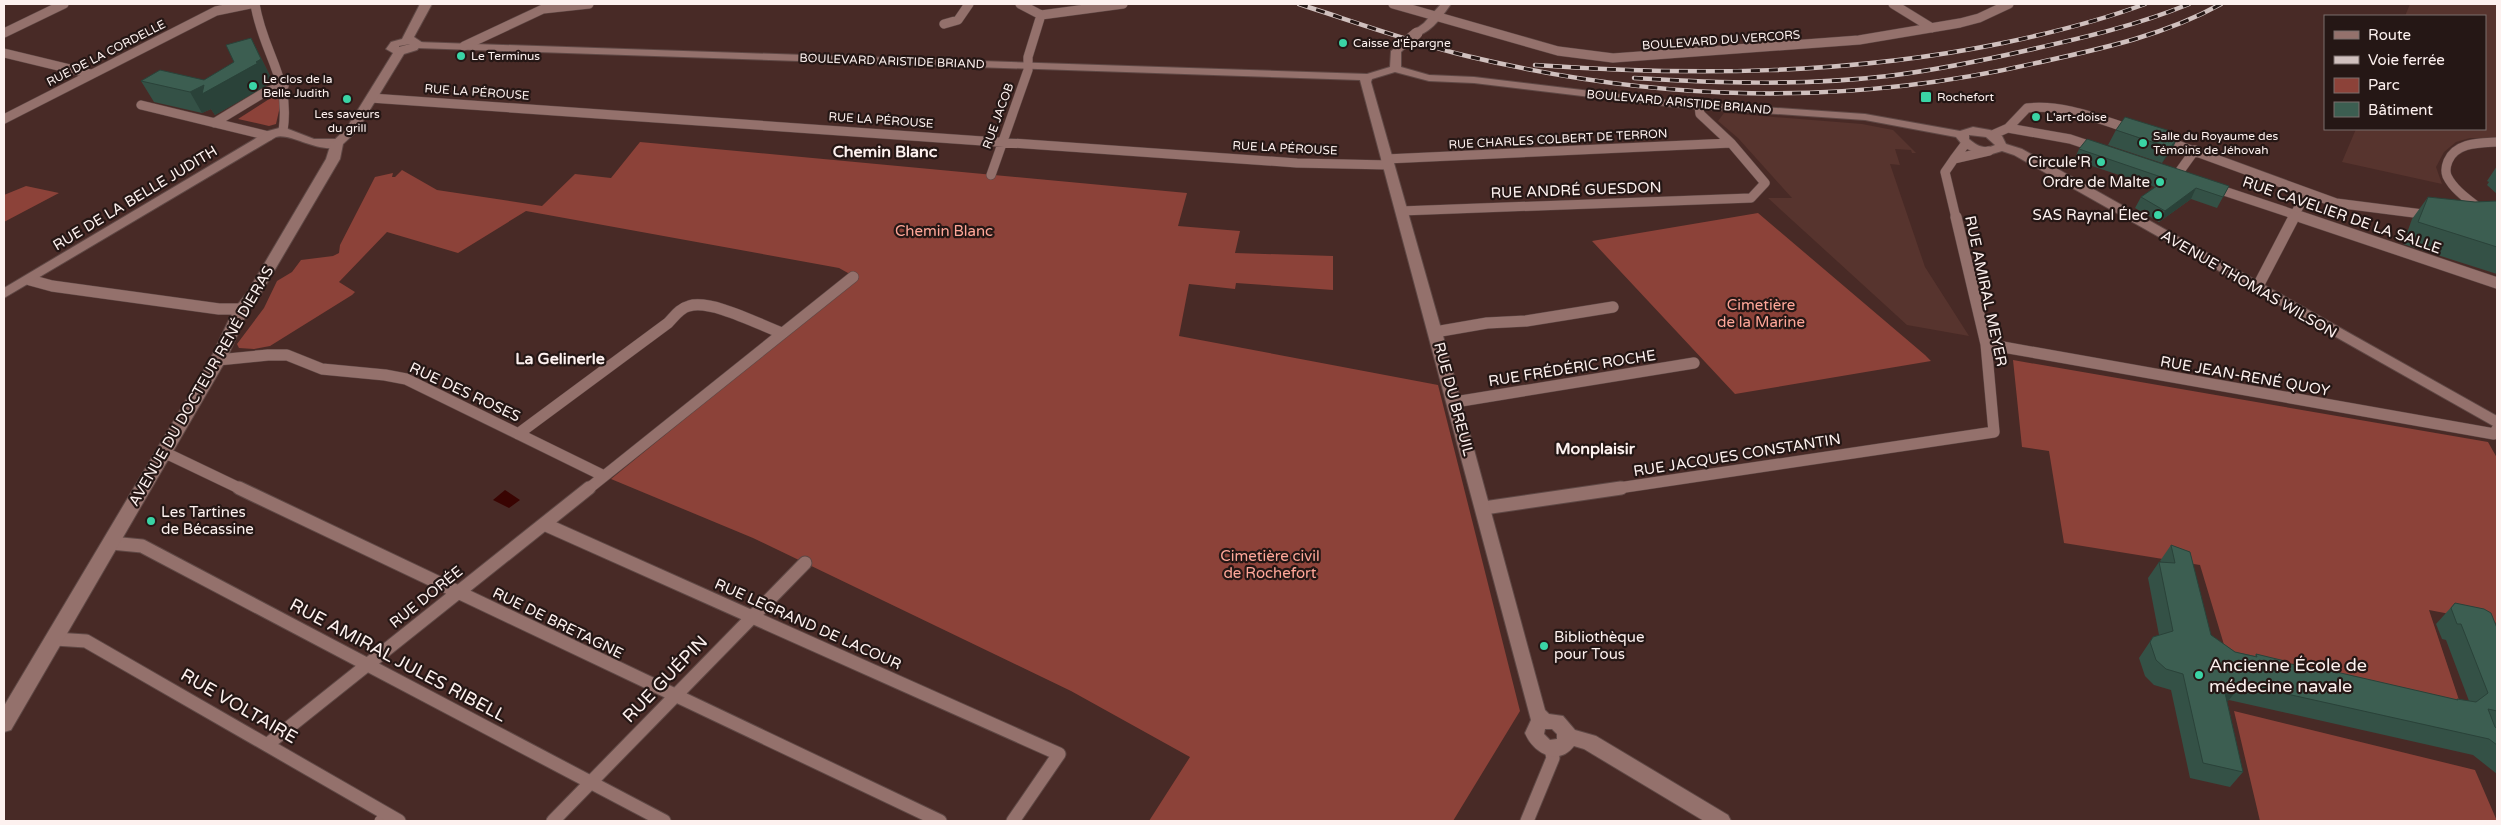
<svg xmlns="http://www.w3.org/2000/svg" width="2501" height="825" viewBox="0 0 2501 825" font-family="'Varela Round',sans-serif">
	<rect width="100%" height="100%" fill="#482a26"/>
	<path fill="#57342e" d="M2410 4H2497V138H2470L2456 142 2444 152 2436 167 2442 184 2342 162 2356 129H2485V16H2405Z
		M1724 113 1862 124 1893 130 1916 153H1912L1911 150 1895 149 1900 165 1890 164 1925 267 1969 336 1907 325 1768 198H1792L1738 138 1718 121Z"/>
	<path fill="#8c4239" d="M277 94 281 102 276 124 269 126 238 119Z
		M640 142 1187 193 1178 226 1240 231 1235 253 1333 256V290L1236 283 1235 289 1189 284 1179 336 1438 385 1520 711 1453 821H1149L1190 757 1071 691 753 538 611 479 857 278 839 268 526 211 458 253 387 232 339 282 355 292 352 295 270 346 254 349 239 348 237 344 264 308 277 281 292 272 301 260 333 256 339 253 340 245 375 177 393 173 392 177H395L402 170 437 190 542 206 575 174 611 178Z
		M26 186 59 193 4 222V195Z
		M1758 213 1925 355 1931 361 1735 394 1592 241Z
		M2013 360 2488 442 2497 458V623L2429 610 2462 709 2228 658 2200 565 2064 543 2049 451 2022 447Z
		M2234 711 2475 770 2497 821H2260Z"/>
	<path fill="#390402" d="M505 490 520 500 509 508 493 500Z"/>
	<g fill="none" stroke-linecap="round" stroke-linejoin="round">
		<defs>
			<path id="pedestrian" d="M380 821 388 815"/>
			<path id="minor-far2" d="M255 4C263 54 291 77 283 131
				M1393 4 1558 51 1613 58 1859 40 1960 23 1979 18 2009 4
				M1893 4 1932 28
				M1041 15 1123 4
				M944 24 958 20 969 4
				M4 33 64 4
				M464 46 543 9 589 4
				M4 53 91 74
				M371 98 1297 163 1389 165
				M141 105 269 136
				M4 119 216 11 250 4
				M214 123 265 92 284 86
				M2008 128 2070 139 2097 148
				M1992 135 2008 128 2027 108C2064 104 2098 119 2133 130
				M2161 139 2336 203 2430 215
				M1966 143 1954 159 1989 151
				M1386 159 1731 143
				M1954 159 1945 172 1956 218
				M991 175 1028 70V57L1041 15 1020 4
				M2177 175 2195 150
				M2212 187 2305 218
				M1401 211 1751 198 1765 183 1731 143 1700 114 1699 106
				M2484 212C2472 202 2454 191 2447 176 2445 171 2446 166 2448 161 2456 142 2480 143 2497 142
				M2293 218 2306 193"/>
			<path id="minor-far1" d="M2301 217 2497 283
				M30 280 52 286 219 309H241
				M2257 288 2294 217
				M1435 332 1487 323 1526 321 1613 307
				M1986 344 2494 434 2497 429
				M218 360 268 355H287L322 369 385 375 406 379 604 476
				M1455 402 1694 363
				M518 434 668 323C674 317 680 308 689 306 711 299 760 325 782 333
				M163 454 172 456 241 489
				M588 489 853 277
				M1612 489 1994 432 1986 344 1956 217"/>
			<path id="minor" d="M239 488 940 821
				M1484 508 1621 488
				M544 524 1059 754 1013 821
				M111 543 142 546 664 821
				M55 639 86 641 399 821
				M268 744 589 488
				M553 821 805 563
				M1527 821 1553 758 1551 749"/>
			<path id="tertiary" d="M1441 4H1451C1443 15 1428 38 1413 35V31L1424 23Z
				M1404 41 1409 44 1401 52V67L1429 75 1474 77 1674 101 1865 114 1960 131 1973 127 1990 130 2002 136 2006 144 2022 149 2497 416V428L2014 155 2002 151 1992 154 1976 153 1965 148 1956 137 1865 120 1674 107 1474 83 1429 81 1395 72 1372 79 1371 82 1442 332 1545 710 1549 714 1563 716 1575 730 1596 736 1728 815 1731 821H1704L1584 749 1574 746C1558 767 1533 753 1525 733L1531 720 1360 80 417 48 412 45 417 42 1367 74 1390 67 1391 51ZM1969 135 1986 137 1995 145C1985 150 1977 146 1969 139ZM1545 729H1552L1557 734V739L1550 740 1544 734Z
				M283 127 314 139H337L343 143C327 159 291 132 276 137L4 298V288L268 131Z"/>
			<path id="secondary" d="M420 4H432L414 37 423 43 417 50 404 54 357 131 343 144 340 159 260 295 248 311 226 360 11 730 4 732V706L210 360 234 309 247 293 326 159 331 143 346 129 393 53 386 49 391 42 402 39ZM410 44 399 47V46Z"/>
		</defs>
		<use href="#pedestrian" stroke="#5f4845" stroke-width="12"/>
		<use href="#minor-far2" stroke="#5f4845" stroke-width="10"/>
		<use href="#minor-far1" stroke="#5f4845" stroke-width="12"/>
		<use href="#minor" stroke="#5f4845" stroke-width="15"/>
		<use href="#tertiary" stroke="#5f4845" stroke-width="2"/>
		<use href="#secondary" stroke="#5f4845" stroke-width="2"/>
		<use href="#pedestrian" stroke="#94716c" stroke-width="11"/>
		<use href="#minor-far2" stroke="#94716c" stroke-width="9"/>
		<use href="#minor-far1" stroke="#94716c" stroke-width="11"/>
		<use href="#minor" stroke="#94716c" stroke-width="13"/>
		<use href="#tertiary" fill="#94716c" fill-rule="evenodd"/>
		<use href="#secondary" fill="#94716c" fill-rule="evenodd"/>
		<defs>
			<path id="rail" d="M1299 4C1355 22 1410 42 1467 56 1660 102 1843 107 2036 63 2100 49 2163 36 2221 4
				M1535 65C1692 76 1847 75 2003 43 2051 33 2099 21 2145 4
				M1634 78C1718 83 1803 86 1888 76 1937 70 1985 60 2033 49 2086 37 2138 25 2189 4"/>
		</defs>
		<use href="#rail" stroke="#d0c0be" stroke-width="4.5"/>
		<use href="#rail" stroke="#251715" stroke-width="3" stroke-dasharray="9" stroke-linecap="butt"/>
		<defs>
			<path id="tertiary-bridge" d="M1404 44 1417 33"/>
		</defs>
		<use href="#tertiary-bridge" stroke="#5f4845" stroke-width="12" stroke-linecap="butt"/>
		<use href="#tertiary-bridge" stroke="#94716c" stroke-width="11"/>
	</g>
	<path fill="#345146" d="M251 38 272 80 268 82 269 84 215 115 211 109 202 113 154 102 141 81 204 80 234 62Z
		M2116 130 2172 149 2162 163 2108 145Z
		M2079 149 2229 186 2217 208 2191 199 2159 222 2135 208 2141 197 2155 187 2074 160Z
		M2497 166V194L2487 185 2489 182 2487 181Z
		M2428 197 2475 202 2497 201V274L2403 244 2412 219Z
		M2171 545 2211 635 2235 652 2255 656 2256 654 2285 663 2456 700 2457 699 2469 701 2446 640 2442 639 2436 624 2455 603 2497 628V728H2496L2497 729V774L2473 755 2229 700 2227 701 2243 772 2230 787 2190 778 2171 690 2154 685 2145 676 2139 658 2153 637 2159 635 2148 578 2159 562H2161L2160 561Z"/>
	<path fill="#2a4239" d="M251 38 272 80 268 82 269 84 215 115 211 109 202 113 190 92 204 85 256 62Z
		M2180 134 2172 149 2162 163 2170 148Z
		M2196 188 2191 199 2159 222 2165 211Z
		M2242 684 2229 700 2212 709 2225 693Z"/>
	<path fill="#3c5e51" stroke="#2a4239" d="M251 38 261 59 256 62 258 63 202 94 204 85 190 92 141 81 160 70 204 80 234 62 226 45Z
		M2125 117 2180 134 2170 148 2116 130Z
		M2087 139 2229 186 2223 197 2196 188 2165 211 2141 197 2167 179 2079 149Z
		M2428 197 2475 202 2497 201V247L2418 222Z
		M2171 545 2190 552 2211 635 2235 652 2257 657 2256 654 2285 661V663L2332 671 2458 700 2457 699 2476 702 2488 693 2461 624H2457L2451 608 2455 603 2484 609 2491 613 2497 628V711L2488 709 2495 727 2497 729V745L2489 739 2242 684 2225 693 2243 772 2203 763 2183 674 2166 669 2156 660 2150 642 2153 637 2173 631 2159 562 2175 563Z"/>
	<g fill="#3ad4a5" stroke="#251715" stroke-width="2">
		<circle cx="1343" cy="43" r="5"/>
		<circle cx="461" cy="56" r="5"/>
		<circle cx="253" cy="86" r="5"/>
		<rect x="1920" y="91" width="12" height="12" rx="2.5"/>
		<circle cx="347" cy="99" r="5"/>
		<circle cx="2036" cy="117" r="5"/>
		<circle cx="2143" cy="143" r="5"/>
		<circle cx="2101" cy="162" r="5"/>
		<circle cx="2160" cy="182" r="5"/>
		<circle cx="2158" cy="215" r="5"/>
		<circle cx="151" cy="521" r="5"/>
		<circle cx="1544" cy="646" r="5"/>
		<circle cx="2199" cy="675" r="5"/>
	</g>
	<g text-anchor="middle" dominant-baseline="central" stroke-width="4.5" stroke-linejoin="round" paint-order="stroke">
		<g font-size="12" fill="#fdf1ef" stroke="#251715">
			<text transform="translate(1721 40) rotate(-4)">BOULEVARD DU VERCORS</text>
			<text transform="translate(106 53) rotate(-27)">RUE DE LA CORDELLE</text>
			<text transform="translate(892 61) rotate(2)">BOULEVARD ARISTIDE BRIAND</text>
			<text transform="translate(477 92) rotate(4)">RUE LA PÉROUSE</text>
			<text transform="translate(1679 102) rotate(5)">BOULEVARD ARISTIDE BRIAND</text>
			<text transform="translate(998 116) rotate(-70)">RUE JACOB</text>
			<text transform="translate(881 120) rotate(4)">RUE LA PÉROUSE</text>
			<text transform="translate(1558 139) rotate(-3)">RUE CHARLES COLBERT DE TERRON</text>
			<text transform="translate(1285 148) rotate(3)">RUE LA PÉROUSE</text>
		</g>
		<g font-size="12" fill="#fdf1ef" stroke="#251715" text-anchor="start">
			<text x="1353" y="43">Caisse d'Épargne</text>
			<text x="471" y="56">Le Terminus</text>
			<text x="263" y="79">Le clos de la<tspan x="263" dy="14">Belle Judith</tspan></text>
			<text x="1937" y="97">Rochefort</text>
			<text x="347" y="114" text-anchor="middle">Les saveurs<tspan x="347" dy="14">du grill</tspan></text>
			<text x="2046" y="117">L'art-doise</text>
			<text x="2153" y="136">Salle du Royaume des<tspan x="2153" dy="14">Témoins de Jéhovah</tspan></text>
		</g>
		<g font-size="15" fill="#fdf1ef" stroke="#251715" text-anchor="end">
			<text x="2091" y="162">Circule'R</text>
			<text x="2150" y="182">Ordre de Malte</text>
			<text x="2148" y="215">SAS Raynal Élec</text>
			<text x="161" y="512" text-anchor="start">Les Tartines<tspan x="161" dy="17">de Bécassine</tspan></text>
			<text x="1554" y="637" text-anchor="start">Bibliothèque<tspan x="1554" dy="17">pour Tous</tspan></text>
		</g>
		<g font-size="15" fill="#fdf1ef" stroke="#251715">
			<text transform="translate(1576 190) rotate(-2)">RUE ANDRÉ GUESDON</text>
			<text transform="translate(135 198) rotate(-31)">RUE DE LA BELLE JUDITH</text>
			<text transform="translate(2342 215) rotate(19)">RUE CAVELIER DE LA SALLE</text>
			<text transform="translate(2249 284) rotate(30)">AVENUE THOMAS WILSON</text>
			<text transform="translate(1986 291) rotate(78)">RUE AMIRAL MEYER</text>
			<text transform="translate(1572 368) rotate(-9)">RUE FRÉDÉRIC ROCHE</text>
			<text transform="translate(2245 376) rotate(10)">RUE JEAN-RENÉ QUOY</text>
			<text transform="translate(201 386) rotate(-60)">AVENUE DU DOCTEUR RENÉ DIERAS</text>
			<text transform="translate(465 392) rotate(25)">RUE DES ROSES</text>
			<text transform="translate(1454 399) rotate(75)">RUE DU BREUIL</text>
			<text transform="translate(1737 455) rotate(-9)">RUE JACQUES CONSTANTIN</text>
			<text transform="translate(426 597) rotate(-39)">RUE DORÉE</text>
			<text transform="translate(558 623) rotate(26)">RUE DE BRETAGNE</text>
			<text transform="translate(808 624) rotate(24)">RUE LEGRAND DE LACOUR</text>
		</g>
		<g font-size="15" fill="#ffa799" stroke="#251715">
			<text x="944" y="231">Chemin Blanc</text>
			<text x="1761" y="305">Cimetière<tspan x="1761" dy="17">de la Marine</tspan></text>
			<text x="1270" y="556">Cimetière civil<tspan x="1270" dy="17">de Rochefort</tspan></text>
		</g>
		<g font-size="16" font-weight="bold" fill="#fdf1ef" stroke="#251715">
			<text x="885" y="152">Chemin Blanc</text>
			<text x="560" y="359">La Gelinerle</text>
			<text x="1595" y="449">Monplaisir</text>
		</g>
		<g font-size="18" fill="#fdf1ef" stroke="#251715">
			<text transform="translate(398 660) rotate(28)">RUE AMIRAL JULES RIBELL</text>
			<text transform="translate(665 679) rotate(-46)">RUE GUÉPIN</text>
			<text transform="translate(239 706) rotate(30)">RUE VOLTAIRE</text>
		</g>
		<g font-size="18" fill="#fdf1ef" stroke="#251715" text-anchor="start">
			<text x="2209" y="665">Ancienne École de<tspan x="2209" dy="21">médecine navale</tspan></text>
		</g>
	</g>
	<rect width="2501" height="825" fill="none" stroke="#fdf1ef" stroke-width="10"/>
	<rect x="2324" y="15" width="162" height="115" fill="#251715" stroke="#7b6e6c"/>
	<rect x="2334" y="31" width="25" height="8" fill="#94716c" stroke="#7b6e6c"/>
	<text x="2368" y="40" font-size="15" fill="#fdf1ef">Route</text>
	<rect x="2334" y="56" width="25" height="8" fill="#d0c0be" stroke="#7b6e6c"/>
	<text x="2368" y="65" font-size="15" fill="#fdf1ef">Voie ferrée</text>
	<rect x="2334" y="78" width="25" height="15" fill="#8c4239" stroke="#7b6e6c"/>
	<text x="2368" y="90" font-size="15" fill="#fdf1ef">Parc</text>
	<rect x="2334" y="102" width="25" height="15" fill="#3c5e51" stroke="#7b6e6c"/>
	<text x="2368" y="115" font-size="15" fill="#fdf1ef">Bâtiment</text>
</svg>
